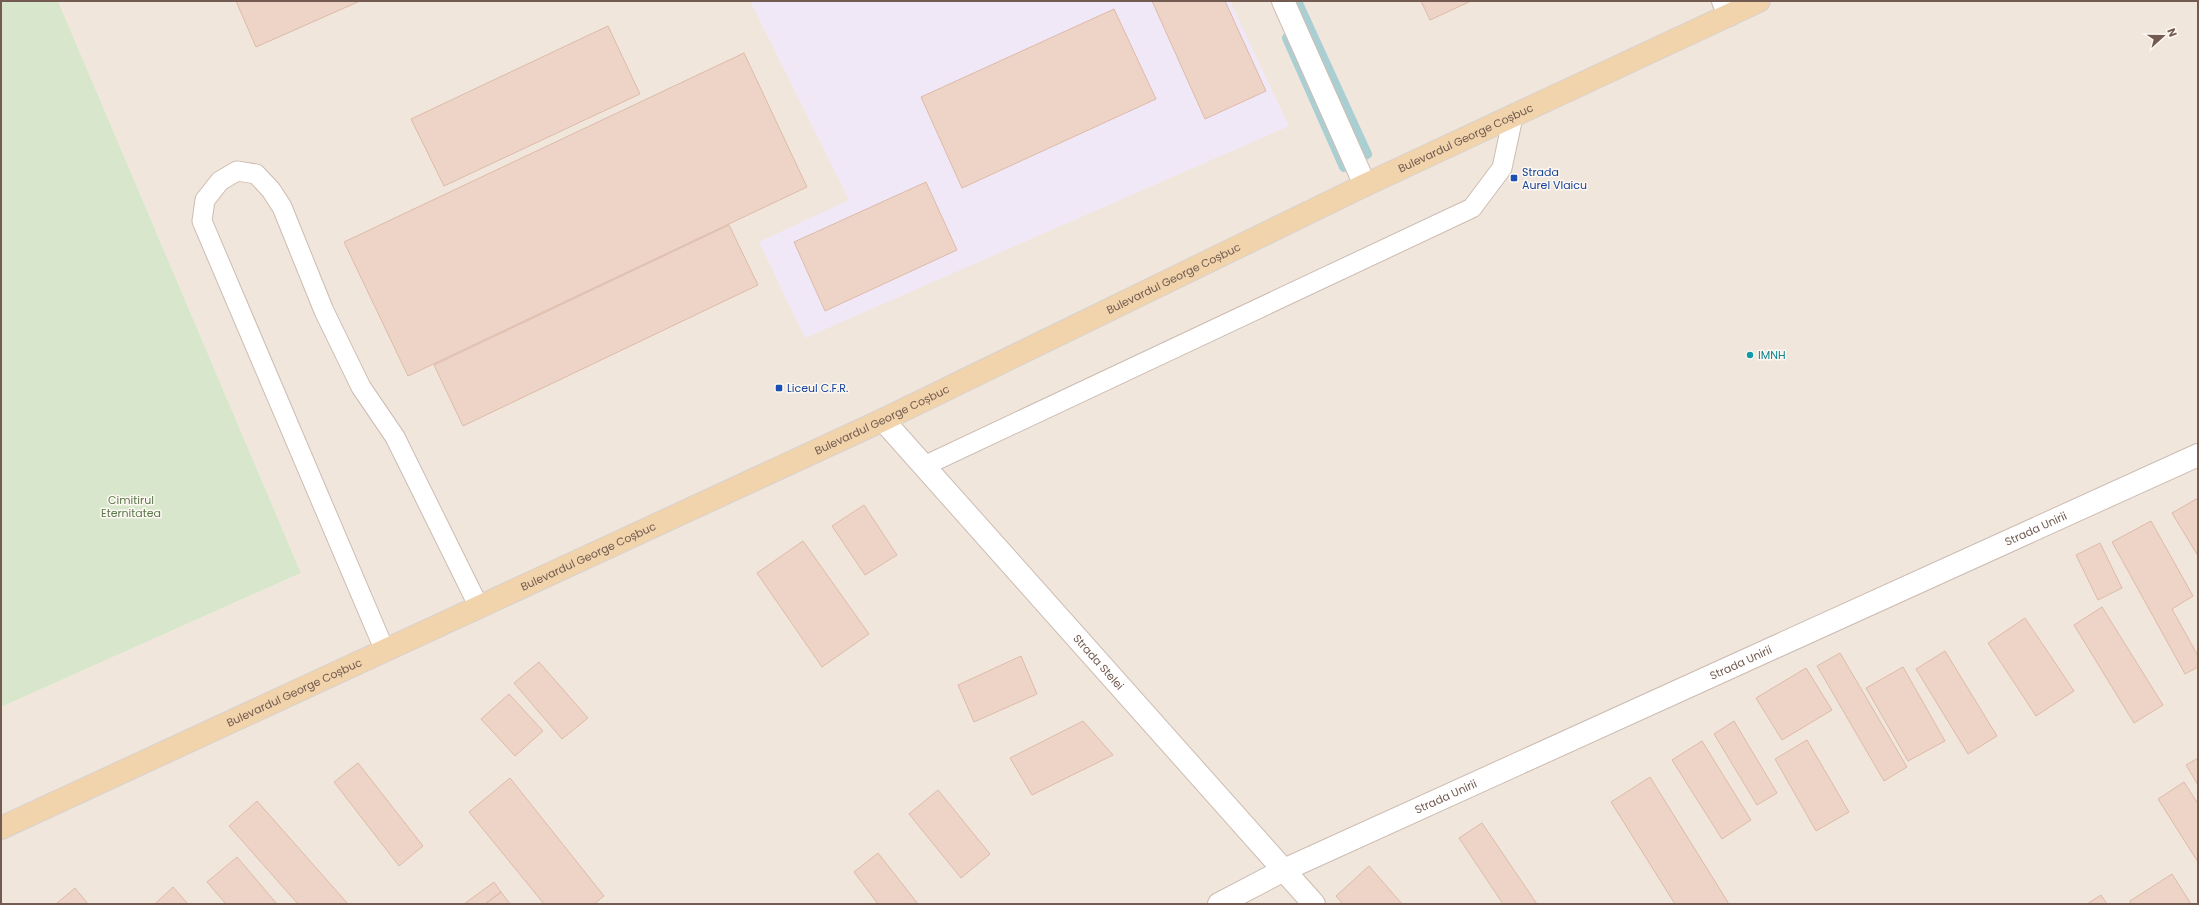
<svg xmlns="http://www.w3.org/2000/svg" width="2199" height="905" viewBox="0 0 2199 905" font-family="Poppins,sans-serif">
	<rect width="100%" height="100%" fill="#faf4ec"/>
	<path fill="#f1e6db" d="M58 1H2198V904H1V707L301 573Z"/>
	<path fill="#f1e8f7" d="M750 1H1230L1289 126 805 338 759 242 849 200Z"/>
	<path fill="#d8e7cb" d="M1 1H58L301 573 1 707Z"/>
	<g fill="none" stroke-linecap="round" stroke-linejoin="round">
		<path stroke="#a9cfd3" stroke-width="10" d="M1287 38 1344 167 1367 154 1297 1"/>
	</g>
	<path fill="#edd4c6" stroke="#ddbaa9" d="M236 1H360L256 47Z
		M1152 1H1225L1266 91 1205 119Z
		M1421 1H1471L1430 20Z
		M1114 9 1156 99 962 188 921 97Z
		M608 26 640 94 444 186 411 119Z
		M744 53 807 187 408 376 344 242Z
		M926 182 957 250 825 311 794 242Z
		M729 225 758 285 463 426 434 365Z
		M2198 498V556L2172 513Z
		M864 505 897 555 865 575 832 526Z
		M2151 521 2193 596 2172 609 2198 656V667L2185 674 2112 542Z
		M803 541 869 634 822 667 757 573Z
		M2100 543 2122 588 2098 600 2076 555Z
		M2102 607 2163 705 2134 723 2074 625Z
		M2025 618 2074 691 2036 716 1988 643Z
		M1945 651 1997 736 1968 754 1916 669Z
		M1840 653 1907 767 1884 781 1817 666Z
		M1021 656 1037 694 974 722 958 685Z
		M539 662 588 718 562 739 514 683Z
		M1903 667 1945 741 1908 761 1866 688Z
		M1806 668 1832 710 1782 740 1756 698Z
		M509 694 543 731 515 756 481 719Z
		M1083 721 1113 755 1032 795 1010 758Z
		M1734 721 1777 793 1757 805 1714 734Z
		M1807 740 1849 812 1816 831 1775 759Z
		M1702 741 1751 820 1722 839 1672 760Z
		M2198 758V785L2186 765Z
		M358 763 423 846 399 866 334 782Z
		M1650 777 1729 904H1675L1611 802Z
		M510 778 604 896 594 904H544L469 812Z
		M2184 782 2198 804V862L2158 799Z
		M938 790 990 854 961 878 909 814Z
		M257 801 348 904H298L229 826Z
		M1482 823 1537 904H1503L1459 838Z
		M878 853 918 904H878L854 872Z
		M237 857 277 904H226L207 882Z
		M1369 866 1402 904H1343L1336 896Z
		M2172 874 2191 904H2131L2130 901Z
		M494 882 501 892 485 904H464Z
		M173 887 188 904H155Z
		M75 888 88 904H56Z
		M501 892 510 904H485Z
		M2101 895 2107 904H2087Z"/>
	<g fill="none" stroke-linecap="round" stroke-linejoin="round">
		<defs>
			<path id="service" d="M924 466 1472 208 1502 168 1513 117
				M385 651 202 221 205 200 220 181 237 171 256 174 271 190 282 207 324 311 361 387 395 437 479 607"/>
			<g id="minor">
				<path d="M1723 1 1729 15"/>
				<path id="s1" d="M1219 904 1284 870 2198 455"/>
			</g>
			<g id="tertiary">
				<path id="s2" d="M883 420 1314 904"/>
			</g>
			<path id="secondary" d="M1283 1 1365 185"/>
			<g id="primary">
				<path id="s3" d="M1 828 883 420 1365 185 1759 1"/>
			</g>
		</defs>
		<use href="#service" stroke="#ccbcb2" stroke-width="21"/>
		<use href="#minor" stroke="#ccbcb2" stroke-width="24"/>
		<use href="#tertiary" stroke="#ccbcb2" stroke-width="24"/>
		<use href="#secondary" stroke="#d0beb3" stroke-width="24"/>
		<use href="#primary" stroke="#d8d1ce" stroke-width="24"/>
		<use href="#service" stroke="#fff" stroke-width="19"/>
		<use href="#minor" stroke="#fff" stroke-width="22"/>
		<use href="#tertiary" stroke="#fff" stroke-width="22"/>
		<use href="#secondary" stroke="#fff" stroke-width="22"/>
		<use href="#primary" stroke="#f1d4ac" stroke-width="22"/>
	</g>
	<g fill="#1a4fb4" stroke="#fdf8f2" stroke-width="1.5">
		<rect x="1510" y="174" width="8" height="8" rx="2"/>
		<rect x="775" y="384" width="8" height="8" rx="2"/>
	</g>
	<circle fill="#0f9aa8" stroke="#fdf8f2" stroke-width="1.5" cx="1750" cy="355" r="4"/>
	<g text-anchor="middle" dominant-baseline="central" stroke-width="3" stroke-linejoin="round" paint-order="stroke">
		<g font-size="11" fill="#735b51" stroke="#fdf8f2">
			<text stroke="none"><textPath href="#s3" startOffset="1619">Bulevardul George Coșbuc</textPath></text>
			<text stroke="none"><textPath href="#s3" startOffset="1295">Bulevardul George Coșbuc</textPath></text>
			<text stroke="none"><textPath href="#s3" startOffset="971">Bulevardul George Coșbuc</textPath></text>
			<text stroke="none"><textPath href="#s1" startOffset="899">Strada Unirii</textPath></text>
			<text stroke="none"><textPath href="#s3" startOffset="647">Bulevardul George Coșbuc</textPath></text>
			<text stroke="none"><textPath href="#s2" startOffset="324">Strada Stelei</textPath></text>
			<text stroke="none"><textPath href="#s1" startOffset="575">Strada Unirii</textPath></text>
			<text stroke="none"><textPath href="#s3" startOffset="323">Bulevardul George Coșbuc</textPath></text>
			<text stroke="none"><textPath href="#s1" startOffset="251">Strada Unirii</textPath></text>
		</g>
		<g font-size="11" fill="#164399" stroke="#fdf8f2" text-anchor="start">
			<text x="1522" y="172">Strada<tspan x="1522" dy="13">Aurel Vlaicu</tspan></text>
			<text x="787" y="388">Liceul C.F.R.</text>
		</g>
		<g font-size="11" fill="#0d838f" stroke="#fdf8f2" text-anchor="start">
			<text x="1758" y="355">IMNH</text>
		</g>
		<g font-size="11" fill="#5a784b" stroke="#fdf8f2">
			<text x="131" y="500">Cimitirul<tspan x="131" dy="13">Eternitatea</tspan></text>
		</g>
	</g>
	<rect width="2199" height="905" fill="none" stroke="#735b51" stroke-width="4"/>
	<g transform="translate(2163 36) rotate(69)" stroke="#fdf8f2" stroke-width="3" paint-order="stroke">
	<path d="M0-3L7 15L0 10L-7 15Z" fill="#735b51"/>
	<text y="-6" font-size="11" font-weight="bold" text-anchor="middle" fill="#735b51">N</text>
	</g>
</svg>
